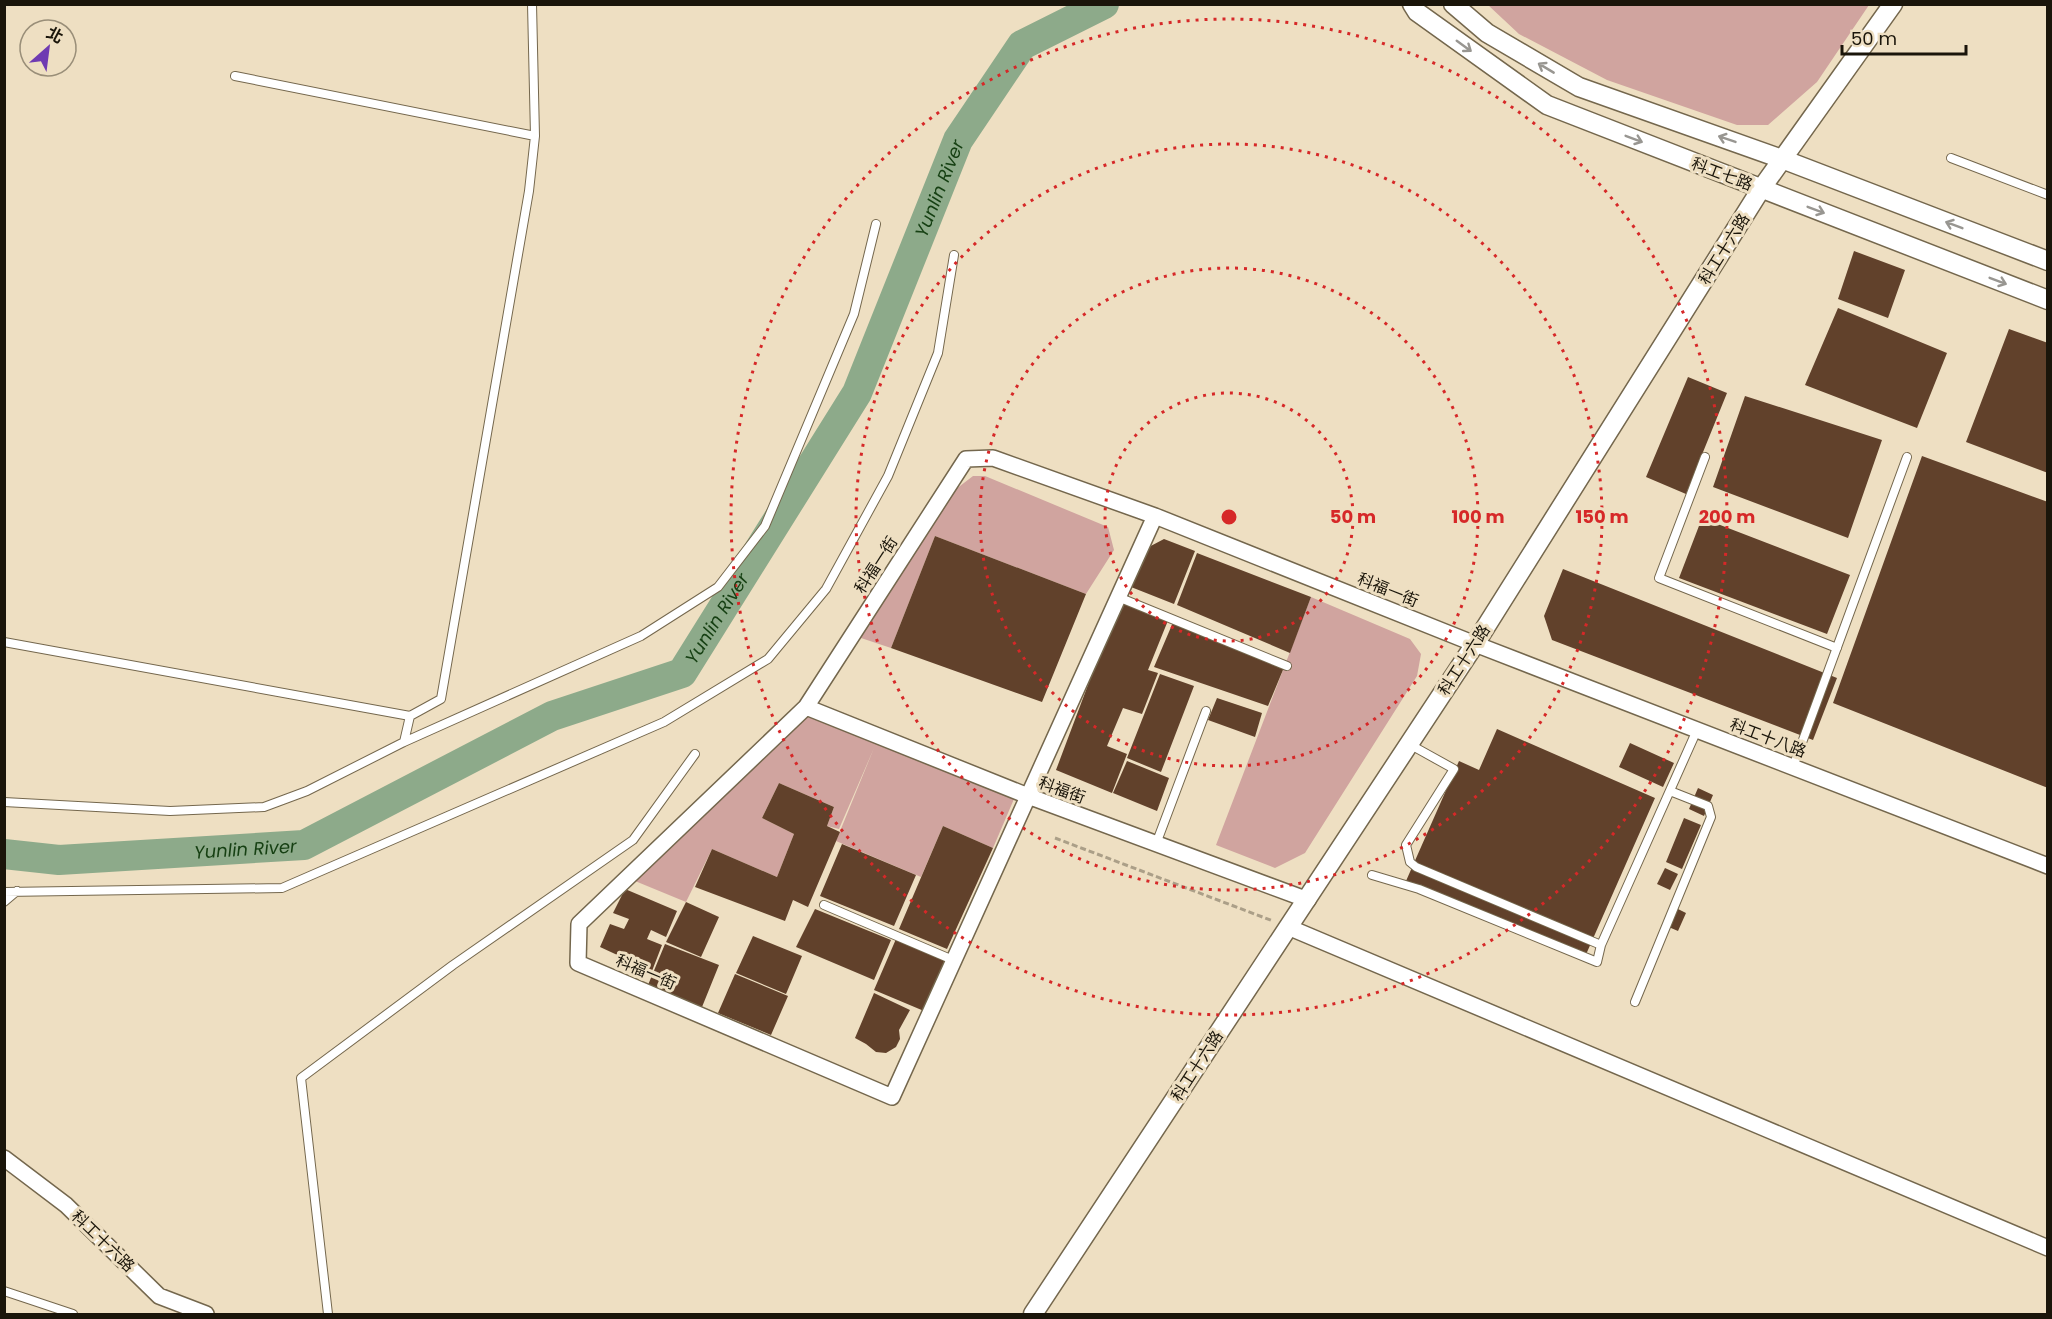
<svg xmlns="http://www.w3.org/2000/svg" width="2052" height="1319" viewBox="0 0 2052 1319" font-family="Poppins,'Noto Sans TC',sans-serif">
	<rect width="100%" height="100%" fill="#eedfc2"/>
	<path fill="#d0a49f" d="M1488 5H1869L1817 82 1768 125H1737L1607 80 1519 34Z
		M973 476H985L1108 527 1114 550 1086 594 935 536 891 648 858 637 947 496Z
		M1311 597 1410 639 1421 654 1417 676 1305 853 1275 868 1216 845Z
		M806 707 1017 792 993 848 943 826 921 877 836 841 874 748 839 829 827 826 834 807 779 783 762 818 794 834 777 877 712 849 686 902 635 881Z"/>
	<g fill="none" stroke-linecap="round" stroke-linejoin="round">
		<path stroke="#8daa8a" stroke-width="30" id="s1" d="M4 854 59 860 304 845 552 716 682 673 857 393 958 140 1022 45 1104 4"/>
	</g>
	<path fill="#61412b" d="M1854 251 1905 270 1888 318 1838 299Z
		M1838 308 1947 353 1917 428 1805 385Z
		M2009 329 2048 343V473L1966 442Z
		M1688 377 1727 393 1686 494 1646 477Z
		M1745 396 1882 440 1848 538 1713 487Z
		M1922 456 2048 502V788L1833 703Z
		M1702 518 1850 575 1827 634 1679 578Z
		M935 536 1086 594 1042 702 891 648Z
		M1164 539 1195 551 1174 604 1131 587 1145 549Z
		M1197 553 1311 597 1290 653 1177 605Z
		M1563 569 1837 678 1813 740 1552 640 1544 616Z
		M1123 599 1169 618 1148 670 1158 673 1142 714 1123 708 1107 746 1127 754 1112 793 1056 770 1100 653Z
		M1174 620 1285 665 1268 706 1154 667Z
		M1160 674 1194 686 1161 772 1127 758Z
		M1217 698 1262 713 1255 737 1208 720Z
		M1497 729 1655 798 1584 959 1406 881 1459 761 1479 770Z
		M1630 743 1674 763 1663 787 1619 767Z
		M1127 761 1169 778 1157 811 1113 793Z
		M779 783 834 807 827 826 840 832 808 907 793 900 785 921 695 887 712 849 777 877 794 834 762 818Z
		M1698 788 1713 795 1704 816 1689 809Z
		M1684 818 1701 825 1682 869 1666 862Z
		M943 826 993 848 947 949 899 929Z
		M842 844 916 875 894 926 820 896Z
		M1665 868 1678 874 1670 890 1657 884Z
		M625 889 677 911 666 937 651 930 647 939 662 945 652 971 600 947 610 924 624 929 629 919 613 913Z
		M686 902 719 917 701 957 666 942Z
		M1672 906 1686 913 1678 931 1664 925Z
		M815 909 891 940 874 980 796 947Z
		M753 936 802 956 786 994 736 973Z
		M896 939 947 960 924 1011 874 990Z
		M665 944 719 965 702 1007 648 985Z
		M735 974 788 996 771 1035 718 1013Z
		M874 993 910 1010 899 1030 900 1039 896 1047 886 1053 876 1052 866 1044 855 1038Z"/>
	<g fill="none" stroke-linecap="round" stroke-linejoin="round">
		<defs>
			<path id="service" d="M235 76 535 136
				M1951 158 2048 195
				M1705 457 1659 578 1837 648
				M1118 597 1287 666
				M4 642 410 716
				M404 742 641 636 718 587 765 526 854 314 876 224
				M1409 744 1454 769 1406 845 1410 862 1416 867 1601 945
				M1793 767 1907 457
				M4 802 170 811 264 807 307 791 404 742 410 716 441 699 529 191 535 136 532 4
				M1156 844 1206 711
				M1372 875 1419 889 1597 962 1601 945 1697 730
				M4 892 282 888 664 722 768 659 826 589 888 476 938 353 954 255
				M4 902 17 891
				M824 905 953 960
				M1635 1002 1711 817 1708 806 1670 791
				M4 1291 73 1314
				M328 1314 301 1078 453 965 633 840 695 754"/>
			<path id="minor" d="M1155 516 892 1097 578 963 579 924 806 707 966 459 993 458 1155 516 1475 644 2048 866
				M806 707 1028 796 1308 900
				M1288 927 2048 1248
				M4 1158 66 1205 159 1296 206 1314"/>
			<path id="tertiary" d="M1412 4 1417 12 1547 105 2048 300
				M1453 4 1487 33 1579 87 1782 159 2048 261
				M1033 1314 1475 644 1761 189 1893 4"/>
		</defs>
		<use href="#service" stroke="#74674d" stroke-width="10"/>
		<use href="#minor" stroke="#74674d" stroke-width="18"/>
		<use href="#tertiary" stroke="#74674d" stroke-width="21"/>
		<path stroke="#ab9f88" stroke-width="3" stroke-dasharray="6 3" stroke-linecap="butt" d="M1055 838 1273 921"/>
		<use href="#service" stroke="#fff" stroke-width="8"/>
		<use href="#minor" stroke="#fff" stroke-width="15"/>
		<use href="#tertiary" stroke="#fff" stroke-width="18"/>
	</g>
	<defs><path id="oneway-shaft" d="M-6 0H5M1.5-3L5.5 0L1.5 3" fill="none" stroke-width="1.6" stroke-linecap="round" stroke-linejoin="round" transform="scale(1.5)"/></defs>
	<g stroke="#989691">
		<use href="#oneway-shaft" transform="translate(1464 46) rotate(36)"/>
		<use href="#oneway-shaft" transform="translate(1546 68) rotate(-149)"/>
		<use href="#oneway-shaft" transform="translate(1634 139) rotate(21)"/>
		<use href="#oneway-shaft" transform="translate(1727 139) rotate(-161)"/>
		<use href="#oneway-shaft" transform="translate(1816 210) rotate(21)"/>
		<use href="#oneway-shaft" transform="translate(1954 225) rotate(-159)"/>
		<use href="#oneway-shaft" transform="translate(1998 281) rotate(21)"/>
	</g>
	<g fill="none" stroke="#d62828" stroke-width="3" stroke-dasharray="3 6">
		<circle cx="1229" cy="517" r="124"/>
		<circle cx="1229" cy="517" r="249"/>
		<circle cx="1229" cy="517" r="373"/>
		<circle cx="1229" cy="517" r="498"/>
	</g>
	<g text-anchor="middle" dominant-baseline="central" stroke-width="6" stroke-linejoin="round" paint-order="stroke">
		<g font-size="16" fill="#1a150a" stroke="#eedfc2">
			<text transform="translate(1722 174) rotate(21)">科工七路</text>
			<text transform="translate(1724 249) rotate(-58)">科工十六路</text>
			<text transform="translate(876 565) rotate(-57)">科福一街</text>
			<text transform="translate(1388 590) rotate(22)">科福一街</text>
			<text transform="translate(1464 660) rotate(-57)">科工十六路</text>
			<text transform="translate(1768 738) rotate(21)">科工十八路</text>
			<text transform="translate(1062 790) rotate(20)">科福街</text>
			<text transform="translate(646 972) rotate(23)">科福一街</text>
			<text transform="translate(1197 1066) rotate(-57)">科工十六路</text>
			<text transform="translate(103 1241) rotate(44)">科工十六路</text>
		</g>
		<g font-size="18" font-style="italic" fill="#164013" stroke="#eedfc2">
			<text stroke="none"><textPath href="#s1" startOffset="1268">Yunlin River</textPath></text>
			<text stroke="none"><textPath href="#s1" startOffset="782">Yunlin River</textPath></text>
			<text stroke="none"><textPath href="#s1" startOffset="242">Yunlin River</textPath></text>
		</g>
	</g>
	<circle cx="1229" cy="517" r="9" fill="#d62828" stroke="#eedfc2" stroke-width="3"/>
	<g font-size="18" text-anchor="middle" font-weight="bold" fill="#d62828" stroke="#eedfc2" stroke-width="6" stroke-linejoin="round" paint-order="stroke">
		<text x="1353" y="523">50 m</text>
		<text x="1478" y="523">100 m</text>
		<text x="1602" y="523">150 m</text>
		<text x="1727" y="523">200 m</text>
	</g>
	<rect width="2052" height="1319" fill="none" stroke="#1a150a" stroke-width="12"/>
	<g transform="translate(48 48) rotate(28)"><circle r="28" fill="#eedfc2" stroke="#998e78" stroke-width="1.5"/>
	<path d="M0-4.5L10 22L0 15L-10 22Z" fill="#6f3bb2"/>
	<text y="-9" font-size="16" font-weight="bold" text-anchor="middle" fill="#1a150a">北</text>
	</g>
	<path d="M1842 45v9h124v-9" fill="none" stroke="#1a150a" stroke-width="3"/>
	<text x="1851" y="45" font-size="18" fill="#1a150a" stroke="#eedfc2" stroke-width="4.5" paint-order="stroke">50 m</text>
</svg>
